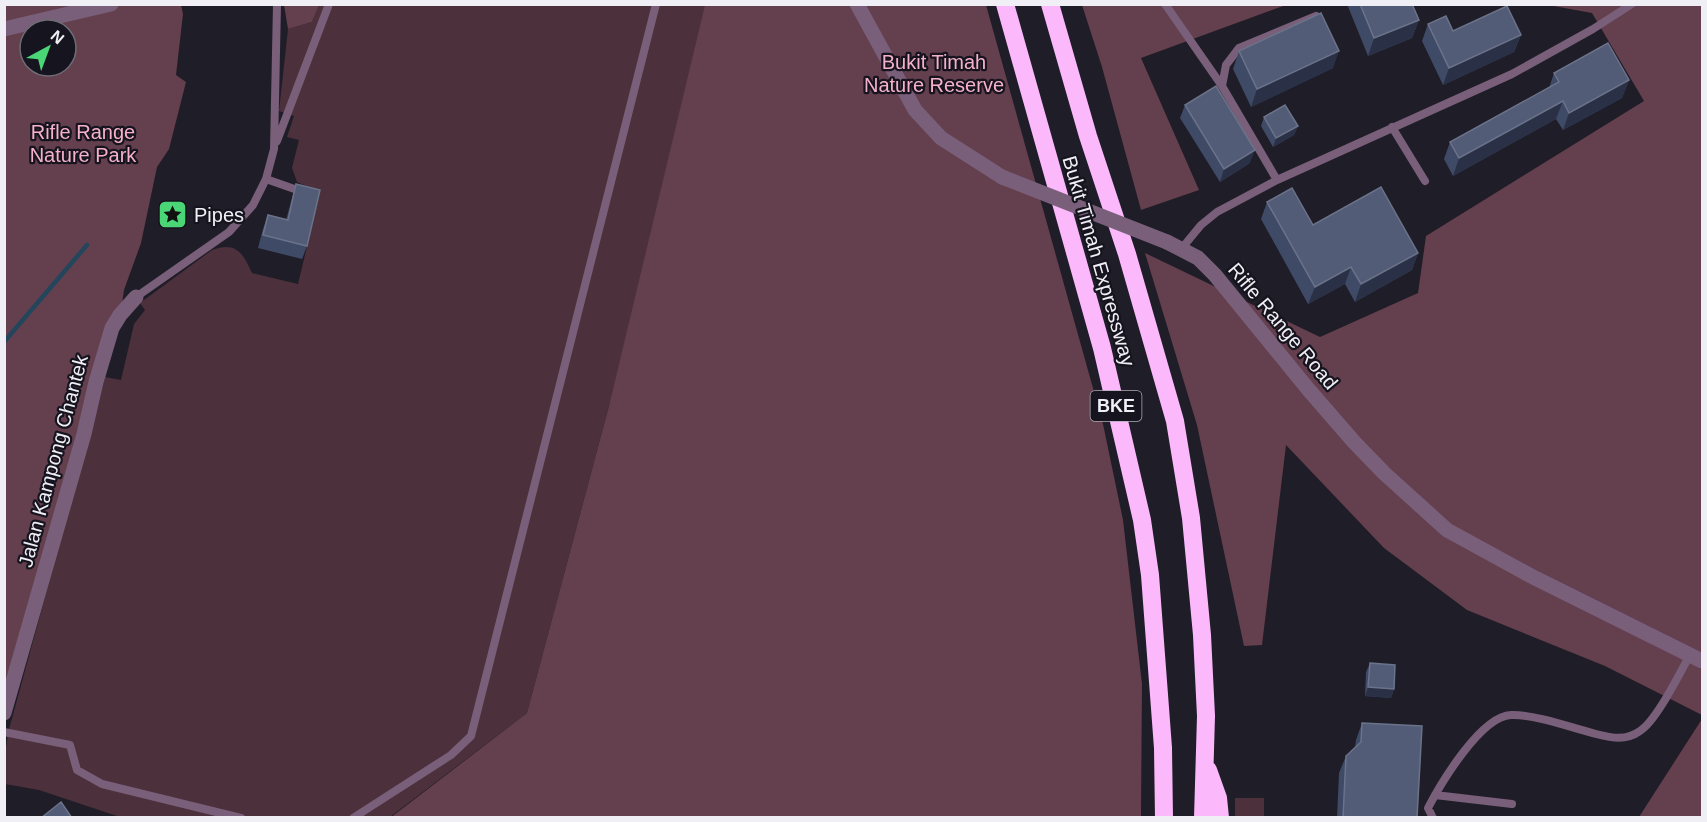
<svg xmlns="http://www.w3.org/2000/svg" width="1707" height="822" viewBox="0 0 1707 822" font-family="Helvetica,sans-serif">
	<rect width="100%" height="100%" fill="#1f1d27"/>
	<path fill="#4c303b" d="M319 4 986 5 610 402 527 713 390 817H120L39 790 5 784V755L8 733 105 377 121 380 134 324 145 310 140 303 212 250C236 241 243 253 252 273L298 284 320 192 297 182 292 168 299 140 287 137 294 116 279 111 288 29 312 22Z
		M1235 798H1264V817H1235Z"/>
	<path fill="#643f4d" fill-rule="evenodd" d="M5 5H181L183 14 176 75 186 82 169 149 157 167 141 243 124 290 122 304 80 431 5 684ZM30 30H66V66H30Z
		M284 5V4L319 5 312 22 288 29Z
		M705 5H986L1103 424 1123 520 1142 684 1141 817 390 818 527 713 610 402Z
		M1082 5H1286L1141 58 1199 190 1141 210 1102 67Z
		M1548 5H1702V715L1605 666 1467 610 1384 548 1286 445 1262 645 1244 646 1197 425 1145 253 1320 337 1418 293 1426 236 1644 101 1592 13Z
		M1702 719V817H1639Z"/>
	<g fill="none" stroke-linecap="round" stroke-linejoin="round">
		<path stroke="#24465c" stroke-width="4.5" d="M4 342 87 245"/>
		<path stroke="#795f79" stroke-width="8" d="M1165 4 1222 86 1277 180
			M1222 86 1226 65 1239 48 1316 16
			M1392 127 1425 181
			M277 141 329 4
			M266 179 303 192
			M1182 248 1201 225 1217 212 1277 180 1512 74 1593 29 1632 4
			M136 297 229 232 253 205 266 179 274 149 277 4
			M4 732 70 745 77 770 102 784 241 818
			M1435 795 1512 804
			M353 818 451 755 471 736 656 4
			M1433 818 1428 808C1441 783 1481 716 1511 715 1534 714 1573 728 1596 734 1612 738 1626 741 1640 731 1657 720 1679 674 1690 655"/>
		<path stroke="#795f79" stroke-width="15" d="M857 4 915 110 941 138 1002 177
			M4 29 111 4
			M1167 242 1198 258 1215 275 1308 389 1354 442 1384 473 1447 530 1533 577 1702 661
			M4 713 84 434 96 382 112 328 120 315 136 297"/>
		<path stroke="#fbb9fc" stroke-width="18" d="M1005 4 1102 348 1142 520 1150 575 1163 748 1164 818
			M1050 4 1088 136 1127 254 1175 421 1191 518 1202 635 1206 716 1203 818
			M1208 770 1218 798 1220 818"/>
		<path stroke="#795f79" stroke-width="15" d="M1002 177 1167 242"/>
	</g>
	<path fill="#3f4a67" d="M1347 4H1412L1419 20 1412 38 1368 56Z
		M1428 24 1453 31 1521 35 1514 52 1443 85 1422 41Z
		M1239 51 1333 68 1251 107 1233 69Z
		M1554 73 1629 80 1622 98 1563 130 1556 119 1453 176 1444 159 1450 142 1549 88Z
		M1185 105 1250 163 1220 182 1180 118Z
		M1264 117 1298 126 1294 135 1273 147 1261 126Z
		M296 184 307 246 302 259 258 248 263 229 268 215 286 220 292 198Z
		M1267 202 1313 225 1418 253 1412 270 1355 302 1345 284 1308 304 1261 219Z
		M1370 663 1394 689 1391 698 1365 696 1366 672Z
		M1362 723 1417 818H1337L1339 773 1346 756 1355 747 1356 740Z"/>
	<path fill="#2a3147" d="M1419 20 1412 38 1368 56 1374 38Z
		M1521 35 1514 52 1443 85 1449 68Z
		M1339 51 1333 68 1251 107 1257 89Z
		M1629 80 1622 98 1563 130 1569 113Z
		M1563 101 1556 119 1453 176 1459 158Z
		M1298 126 1294 135 1273 147 1276 138Z
		M1255 150 1250 163 1220 182 1224 169Z
		M1418 253 1412 270 1355 302 1361 284Z
		M1351 267 1345 284 1308 304 1315 287Z
		M1368 687 1394 689 1391 698 1365 696Z"/>
	<path fill="#525c76" stroke="#6b738a" stroke-width="1.5" d="M1360 4H1412L1419 20 1374 38Z
		M1507 6 1521 35 1449 68 1428 24 1446 16 1453 31Z
		M1321 13 1339 51 1257 89 1239 51Z
		M1608 43 1629 80 1569 113 1563 101 1459 158 1450 142 1559 82 1554 73Z
		M1216 86 1255 150 1224 169 1185 105Z
		M1285 105 1298 126 1276 138 1264 117Z
		M296 184 320 190 307 246 263 235 268 215 288 220Z
		M1381 187 1418 253 1361 284 1351 267 1315 287 1267 202 1292 188 1313 225Z
		M1370 663 1395 665 1394 689 1368 687Z
		M1362 723 1422 726 1417 818H1343L1346 756 1361 742Z
		M61 802 72 818H41Z"/>
	<defs>
		<symbol id="sight-square" viewBox="-11 -11 22 22"><rect x="-9" y="-9" width="18" height="18" rx="4" fill="#4ad677" stroke="#16141e"/><path d="M0-6L1.8-2.2L6-1.7L2.9 1.2L3.7 5.4L0 3.3L-3.7 5.4L-2.9 1.2L-6-1.7L-1.8-2.2Z" fill="#111"/></symbol>
	</defs>
	<g fill-rule="evenodd">
		<use href="#sight-square" x="156" y="198" width="33" height="33"/>
	</g>
	<g text-anchor="middle" dominant-baseline="central" stroke-width="4.5" stroke-linejoin="round" paint-order="stroke">
		<rect fill="#16141e" stroke="#afadb5" stroke-width="1.5" x="1090.5" y="391" width="51" height="30" rx="4.5"/>
		<g font-size="18" font-weight="bold" fill="#f1eff6">
			<text x="1116" y="406">BKE</text>
		</g>
		<g font-size="20" fill="#f5b1ca" stroke="#16141e">
			<text x="934" y="62">Bukit Timah<tspan x="934" dy="23">Nature Reserve</tspan></text>
			<text x="83" y="132">Rifle Range<tspan x="83" dy="23">Nature Park</tspan></text>
		</g>
		<g font-size="20" fill="#f1eff6" stroke="#16141e" text-anchor="start">
			<text x="194" y="215">Pipes</text>
		</g>
		<g font-size="20" fill="#f1eff6" stroke="#16141e">
			<text transform="translate(1099 261) rotate(74)">Bukit Timah Expressway</text>
			<text transform="translate(1283 326) rotate(50)">Rifle Range Road</text>
			<text transform="translate(53 461) rotate(-75)">Jalan Kampong Chantek</text>
		</g>
	</g>
	<rect width="1707" height="822" fill="none" stroke="#f1eff6" stroke-width="12"/>
	<g transform="translate(48 48) rotate(41)"><circle r="28" fill="#16141e" stroke="#6e6c74" stroke-width="1.5"/>
	<path d="M0-4.5L10 22L0 15L-10 22Z" fill="#4ad677"/>
	<text y="-9" font-size="16" font-weight="bold" text-anchor="middle" fill="#f1eff6">N</text>
	</g>
</svg>
